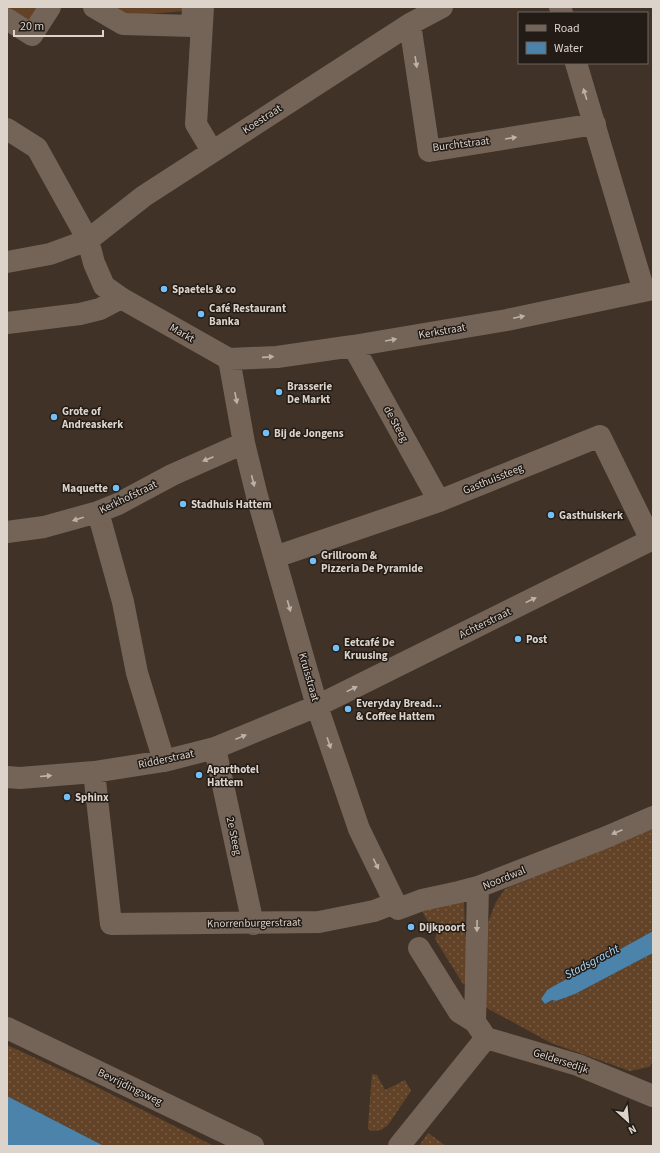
<svg xmlns="http://www.w3.org/2000/svg" width="660" height="1153" viewBox="0 0 660 1153" font-family="'Source Sans 3',sans-serif">
	<defs>
		<pattern id="grass-dots" width="8" height="8" patternUnits="userSpaceOnUse"><rect width="8" height="8" fill="#634328"/><path d="M2 2h.1M6 6h.1" fill="none" stroke="#795d46" stroke-width="1.8" stroke-linecap="round"/></pattern>
	</defs>
	<rect width="100%" height="100%" fill="#403226"/>
	<path fill="url(#grass-dots)" d="M653 828V931L552 987 547 990 541 999 545 1004 552 1000 556 1001 575 994 653 953V1062L649 1067 630 1071 551 1043 483 1006 487 925 496 902 505 889Z
		M464 898 465 931 471 972 469 983 463 984 435 939 437 932 432 929 422 911Z
		M7 1045 87 1082 214 1146H104L7 1096Z
		M372 1074 377 1075 385 1090 405 1080 411 1091 388 1125 381 1130 372 1131 368 1129V1125Z
		M428 1133 446 1146H419Z"/>
	<path fill="#634328" d="M7 7H45L32 28 7 14Z
		M108 7H185V11L126 16Z"/>
	<path fill="#4b83aa" d="M653 931V953L575 994 556 1001 552 1000 545 1004 541 999 547 990 552 987Z
		M7 1096 104 1146H7Z"/>
	<g fill="none" stroke-linecap="round" stroke-linejoin="round">
		<path stroke="#746458" stroke-width="22" d="M94 7 123 24 192 26 193 7
			M203 7 196 124 212 151
			M560 7 562 13
			M7 19 32 35 50 7
			M410 24 429 151 595 124
			M576 63 644 291
			M7 129 37 148 88 240 94 263 104 286 121 298 229 359 244 443 257 496 317 706 359 829 398 909 422 900 459 892 478 887 604 838 653 817
			M7 262 50 254 88 240 144 196 410 24 442 7
			M7 323 80 314 100 309 121 298
			M353 346 439 501
			M229 359 277 357 353 346 507 320 653 289
			M98 512 123 602 137 673 164 761
			M7 532 44 527 98 512 118 504 172 475 244 443
			M275 557 439 501 600 436 651 540
			M215 748 253 924
			M94 772 111 924 319 922 374 911 395 903
			M7 777 20 778 94 772 164 761 215 748 317 706 653 539
			M419 948 459 1012 475 1022 486 1038 578 1065 653 1096
			M475 1022 478 887
			M399 1146 486 1038"/>
		<path stroke="#746458" stroke-width="22" d="M7 1028 253 1146"/>
	</g>
	<defs><path id="oneway-solid" d="M-6-.8H1V-3.2L6.5 0L1 3.2V.8H-6Z"/></defs>
	<g fill="#bdb2a8">
		<use href="#oneway-solid" transform="translate(416 62) rotate(81)"/>
		<use href="#oneway-solid" transform="translate(585 94) rotate(-107)"/>
		<use href="#oneway-solid" transform="translate(511 138) rotate(-9)"/>
		<use href="#oneway-solid" transform="translate(519 317) rotate(-12)"/>
		<use href="#oneway-solid" transform="translate(391 340) rotate(-10)"/>
		<use href="#oneway-solid" transform="translate(268 357) rotate(-4)"/>
		<use href="#oneway-solid" transform="translate(236 398) rotate(79)"/>
		<use href="#oneway-solid" transform="translate(208 459) rotate(157)"/>
		<use href="#oneway-solid" transform="translate(253 481) rotate(76)"/>
		<use href="#oneway-solid" transform="translate(78 519) rotate(163)"/>
		<use href="#oneway-solid" transform="translate(531 600) rotate(-26)"/>
		<use href="#oneway-solid" transform="translate(289 606) rotate(74)"/>
		<use href="#oneway-solid" transform="translate(352 689) rotate(-26)"/>
		<use href="#oneway-solid" transform="translate(241 737) rotate(-22)"/>
		<use href="#oneway-solid" transform="translate(329 743) rotate(71)"/>
		<use href="#oneway-solid" transform="translate(46 776) rotate(-5)"/>
		<use href="#oneway-solid" transform="translate(617 832) rotate(157)"/>
		<use href="#oneway-solid" transform="translate(376 864) rotate(64)"/>
		<use href="#oneway-solid" transform="translate(477 926) rotate(91)"/>
	</g>
	<g fill="#74c0f6" stroke="#221b16" stroke-width="1.5">
		<circle cx="164" cy="289" r="4"/>
		<circle cx="201" cy="314" r="4"/>
		<circle cx="279" cy="392" r="4"/>
		<circle cx="54" cy="417" r="4"/>
		<circle cx="266" cy="433" r="4"/>
		<circle cx="116" cy="488" r="4"/>
		<circle cx="183" cy="504" r="4"/>
		<circle cx="551" cy="515" r="4"/>
		<circle cx="313" cy="561" r="4"/>
		<circle cx="518" cy="639" r="4"/>
		<circle cx="336" cy="648" r="4"/>
		<circle cx="348" cy="709" r="4"/>
		<circle cx="199" cy="775" r="4"/>
		<circle cx="67" cy="797" r="4"/>
		<circle cx="411" cy="927" r="4"/>
	</g>
	<g text-anchor="middle" dominant-baseline="central" stroke-width="3" stroke-linejoin="round" paint-order="stroke">
		<g font-size="11" fill="#dcd3cb" stroke="#221b16">
			<text transform="translate(262 119) rotate(-33)">Koestraat</text>
			<text transform="translate(461 144) rotate(-7)">Burchtstraat</text>
			<text transform="translate(442 331) rotate(-10)">Kerkstraat</text>
			<text transform="translate(182 333) rotate(30)">Markt</text>
			<text transform="translate(396 424) rotate(61)">de Steeg</text>
			<text transform="translate(493 479) rotate(-22)">Gasthuissteeg</text>
			<text transform="translate(128 497) rotate(-26)">Kerkhofstraat</text>
			<text transform="translate(485 623) rotate(-26)">Achterstraat</text>
			<text transform="translate(309 677) rotate(74)">Kruisstraat</text>
			<text transform="translate(166 759) rotate(-12)">Ridderstraat</text>
			<text transform="translate(234 836) rotate(78)">2e Steeg</text>
			<text transform="translate(504 878) rotate(-22)">Noordwal</text>
			<text transform="translate(254 923) rotate(-1)">Knorrenburgerstraat</text>
			<text transform="translate(561 1061) rotate(18)">Geldersedijk</text>
			<text transform="translate(130 1087) rotate(26)">Bevrijdingsweg</text>
		</g>
		<g font-size="11" font-weight="bold" fill="#dcd3cb" stroke="#221b16" text-anchor="start">
			<text x="172" y="289">Spaetels &amp; co</text>
			<text x="209" y="308">Café Restaurant<tspan x="209" dy="13">Banka</tspan></text>
			<text x="287" y="386">Brasserie<tspan x="287" dy="13">De Markt</tspan></text>
			<text x="62" y="411">Grote of<tspan x="62" dy="13">Andreaskerk</tspan></text>
			<text x="274" y="433">Bij de Jongens</text>
			<text x="108" y="488" text-anchor="end">Maquette</text>
			<text x="191" y="504">Stadhuis Hattem</text>
			<text x="559" y="515">Gasthuiskerk</text>
			<text x="321" y="555">Grillroom &amp;<tspan x="321" dy="13">Pizzeria De Pyramide</tspan></text>
			<text x="526" y="639">Post</text>
			<text x="344" y="642">Eetcafé De<tspan x="344" dy="13">Kruusing</tspan></text>
			<text x="356" y="703">Everyday Bread...<tspan x="356" dy="13">&amp; Coffee Hattem</tspan></text>
			<text x="207" y="769">Aparthotel<tspan x="207" dy="13">Hattem</tspan></text>
			<text x="75" y="797">Sphinx</text>
			<text x="419" y="927">Dijkpoort</text>
		</g>
		<g font-size="12" font-style="italic" fill="#aadafc" stroke="#221b16">
			<text transform="translate(592 962) rotate(-28)">Stadsgracht</text>
		</g>
	</g>
	<rect width="660" height="1153" fill="none" stroke="#dcd3cb" stroke-width="16"/>
	<rect x="518" y="12" width="130" height="52" fill="#221b16" stroke="#6c655e"/>
	<rect x="526" y="25" width="20" height="6" fill="#746458" stroke="#6c655e"/>
	<text x="554" y="32" font-size="12" fill="#dcd3cb">Road</text>
	<rect x="526" y="42" width="20" height="12" fill="#4b83aa" stroke="#6c655e"/>
	<text x="554" y="52" font-size="12" fill="#dcd3cb">Water</text>
	<g transform="translate(628 1121) rotate(153)" stroke="#221b16" stroke-width="3" paint-order="stroke">
	<path d="M0-3L7 15L0 10L-7 15Z" fill="#dcd3cb"/>
	<text y="-6" font-size="11" font-weight="bold" text-anchor="middle" fill="#dcd3cb">N</text>
	</g>
	<path d="M14 30v6h89v-6" fill="none" stroke="#dcd3cb" stroke-width="2"/>
	<text x="20" y="30" font-size="12" fill="#dcd3cb" stroke="#221b16" stroke-width="3" paint-order="stroke">20 m</text>
</svg>
